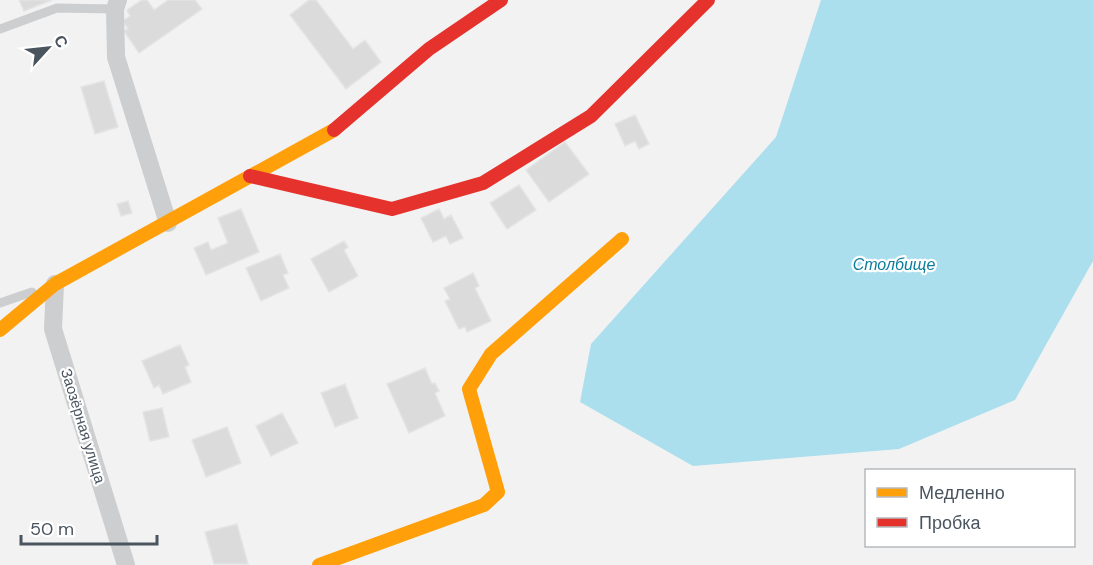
<svg xmlns="http://www.w3.org/2000/svg" width="1093" height="565" viewBox="0 0 1093 565" font-family="'DM Sans',sans-serif">
	<rect width="100%" height="100%" fill="#f2f2f2"/>
	<path fill="#acdfee" d="M821 0H1093V261L1015 400 899 449 693 466 580 402 591 344 776 137Z"/>
	<path fill="#dbdbdc" stroke="#e3e4e5" stroke-width="1.5" d="M19 0H52L24 11Z
		M142 0H147L154 10 168 0H195L202 9 139 53 124 31 128 29 123 21 130 16 127 10Z
		M309 0H316L353 49 365 40 381 62 346 89 290 15Z
		M104 81 118 127 95 134 81 87Z
		M635 115 649 144 639 149 635 141 625 146 615 124Z
		M565 142 589 174 549 202 526 170Z
		M519 185 536 210 507 229 490 203Z
		M128 201 132 213 121 216 117 204Z
		M241 209 259 252 206 275 194 248 208 242 211 250 228 243 218 218Z
		M439 209 444 219 451 215 463 238 450 244 446 236 433 242 421 218Z
		M344 241 348 247 344 250 358 276 329 292 311 259Z
		M280 254 288 273 283 275 289 288 261 301 246 268Z
		M473 273 479 286 475 288 491 321 467 332 465 327 459 329 445 301 450 299 444 288Z
		M180 345 189 365 185 367 191 382 163 394 159 385 154 388 142 361Z
		M425 368 432 384 435 383 439 391 435 393 445 416 409 433 387 384Z
		M345 384 358 418 335 427 321 393Z
		M162 408 169 437 150 441 143 412Z
		M282 413 298 443 271 456 256 426Z
		M227 427 241 463 206 477 192 440Z
		M237 524 248 564H214L205 532Z"/>
	<g fill="none" stroke-linecap="round" stroke-linejoin="round">
		<path stroke="#ccced0" stroke-width="9" d="M0 29 57 8 115 9
			M0 303 32 292"/>
		<path stroke="#ccced0" stroke-width="18" d="M118 0 115 9 116 57 168 223
			M55 284 53 329 126 565"/>
		<path stroke="#ff9f0a" stroke-width="14" d="M0 330 55 284 334 130
			M319 565 484 505 498 492 469 389 491 354 622 239"/>
		<path stroke="#e5322d" stroke-width="14" d="M334 130 429 49 501 0
			M250 176 392 209 483 183 591 116 708 0"/>
	</g>
	<g text-anchor="middle" dominant-baseline="central" stroke-width="4.5" stroke-linejoin="round" paint-order="stroke">
		<g font-size="15" fill="#49545f" stroke="#fff">
			<text transform="translate(83 426) rotate(73)">Заозёрная улица</text>
		</g>
		<g font-size="16" font-style="italic" fill="#0d7d9d" stroke="#fff">
			<text x="894" y="264">Столбище</text>
		</g>
	</g>
	<rect x="865" y="469" width="210" height="78" fill="#ffffff" stroke="#b6bbbf" stroke-width="1.5"/>
	<rect x="877" y="488" width="30" height="9" fill="#ff9f0a" stroke="#b6bbbf" stroke-width="1.5"/>
	<text x="919" y="499" font-size="18" fill="#49545f">Медленно</text>
	<rect x="877" y="518" width="30" height="9" fill="#e5322d" stroke="#b6bbbf" stroke-width="1.5"/>
	<text x="919" y="529" font-size="18" fill="#49545f">Пробка</text>
	<g transform="translate(48 48) rotate(63)" stroke="#ffffff" stroke-width="4.5" paint-order="stroke">
	<path d="M0-4.5L10 22L0 15L-10 22Z" fill="#49545f"/>
	<text y="-9" font-size="16" font-weight="bold" text-anchor="middle" fill="#49545f">С</text>
	</g>
	<path d="M21 535v9h136v-9" fill="none" stroke="#49545f" stroke-width="3"/>
	<text x="30" y="535" font-size="18" fill="#49545f" stroke="#ffffff" stroke-width="4.5" paint-order="stroke">50 m</text>
</svg>
